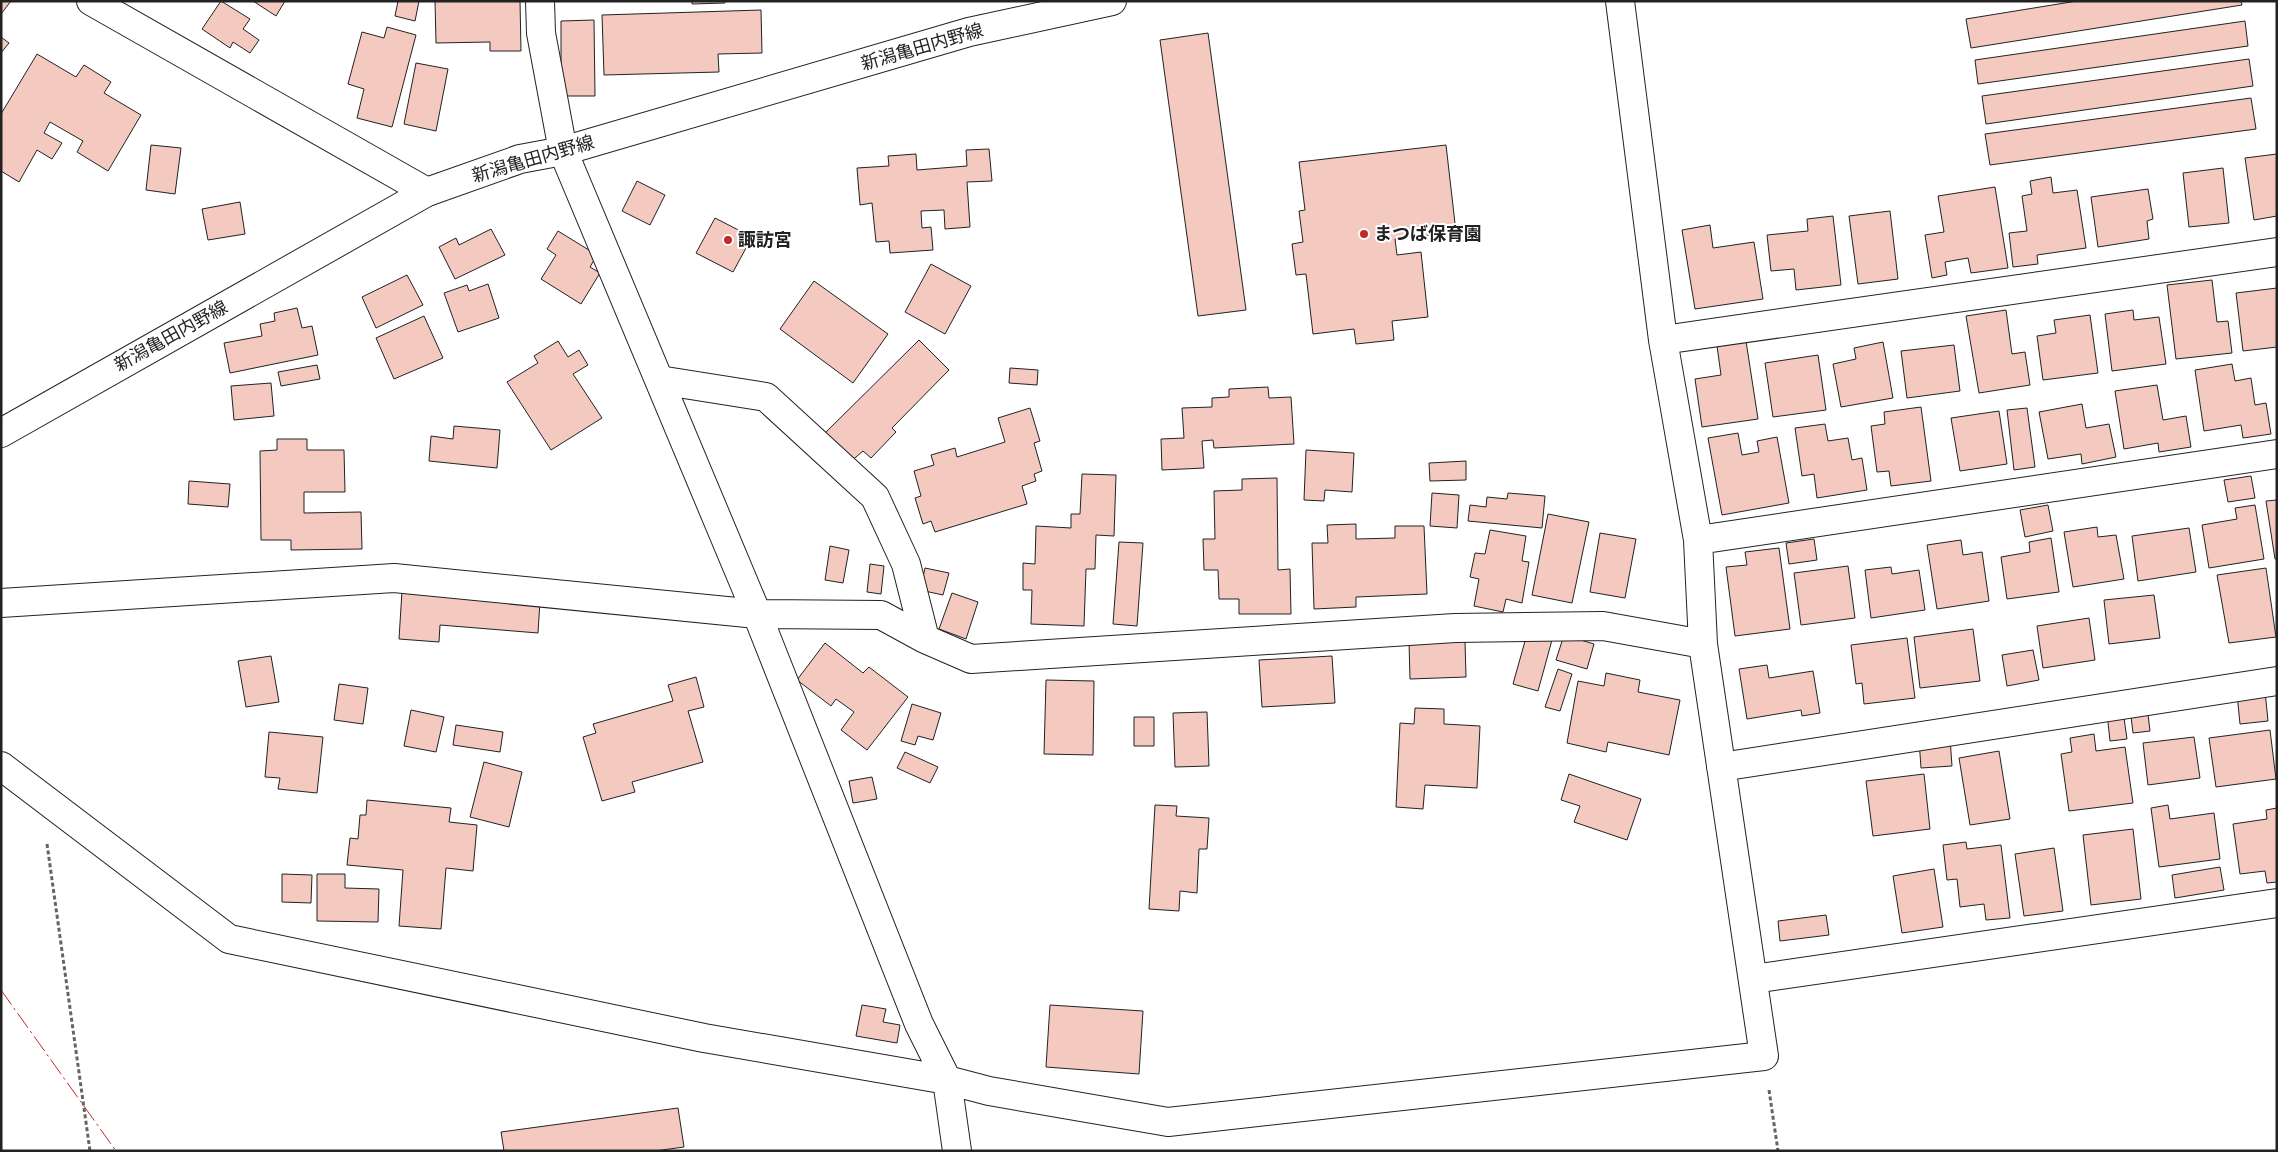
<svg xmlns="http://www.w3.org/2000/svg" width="2278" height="1152" viewBox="0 0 2278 1152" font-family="Bitter,'Noto Sans JP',serif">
	<rect width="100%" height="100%" fill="#fff"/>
	<path fill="#f3c9c0" stroke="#222" d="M1 1H11L1 14Z
		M221 1 250 19 243 29 259 40 250 53 233 42 230 48 202 29Z
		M253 1H285L276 16Z
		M398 1H419L415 21 395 16Z
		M435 1H520L521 51H490V42L436 43Z
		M692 1H725V3L692 4Z
		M2077 1H2241L2242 5 1971 48 1966 19Z
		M761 10 762 53 718 54 719 72 604 75 602 15Z
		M594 20 595 96H561V21Z
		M2245 21 2248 46 1978 84 1975 60Z
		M387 27 416 35 392 127 357 118 364 89 348 84 362 32 384 38Z
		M1208 33 1246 310 1198 316 1160 40Z
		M1 37 9 43 1 53Z
		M37 54 76 77 84 65 111 82 104 93 141 115 108 171 77 152 83 141 50 122 44 133 62 143 52 159 37 150 19 182 1 171V114Z
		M2249 59 2253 86 1986 124 1982 96Z
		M416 63 448 69 436 131 404 124Z
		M2251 98 2256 129 1990 165 1985 134Z
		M151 145 181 148 175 194 146 190Z
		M1446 145 1456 232 1395 239 1397 255 1421 252 1428 317 1392 321 1394 340 1356 344 1354 329 1313 334 1306 274 1296 275 1292 244 1303 242 1299 211 1305 210 1299 162Z
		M989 149 992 181 967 182 970 227 945 229 944 210 921 211 922 228 931 227 933 250 890 253 889 241 876 242 872 203 860 205 857 168 889 166 888 156 916 154 917 170 967 166 966 150Z
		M2277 154V216L2254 220 2245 158Z
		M2223 168 2229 223 2189 227 2183 173Z
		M2051 177 2053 193 2077 190 2086 248 2037 255 2038 264 2013 267 2009 233 2027 231 2022 196 2032 194 2030 181Z
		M637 181 665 195 650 225 622 211Z
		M1995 187 2008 268 1971 273 1968 258 1945 262 1947 275 1932 278 1925 235 1944 232 1938 196Z
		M2148 189 2153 219 2147 221 2149 239 2098 247 2091 197Z
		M240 202 245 234 208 240 202 209Z
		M1890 211 1898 279 1858 284 1849 216Z
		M1833 216 1841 285 1796 290 1794 269 1771 271 1767 235 1808 231 1807 219Z
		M715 218 752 237 733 272 696 253Z
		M1710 225 1713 248 1754 242 1763 299 1695 309 1682 230Z
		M491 229 505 255 455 279 439 247 456 238 459 245Z
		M558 231 597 255 590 267 600 273 581 304 541 279 556 255 547 249Z
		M931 264 971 286 945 334 905 312Z
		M407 275 423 305 376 328 362 297Z
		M2212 280 2217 322 2228 321 2232 353 2176 359 2167 285Z
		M814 281 888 334 853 383 780 329Z
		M488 284 499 318 458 332 444 293 467 285 469 291Z
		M2277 288V347L2243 351 2236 293Z
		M297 308 302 328 312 326 318 355 230 373 224 343 262 336 260 324 275 321 274 313Z
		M2006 310 2012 354 2025 352 2030 385 1979 393 1966 316Z
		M2133 310 2134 320 2159 317 2166 364 2112 371 2105 314Z
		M2090 315 2098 373 2043 380 2037 336 2056 333 2054 320Z
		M424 316 443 358 394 379 376 338Z
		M919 340 949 370 892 428 896 432 871 458 863 451 849 463 822 436Z
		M558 341 568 357 579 350 588 365 573 374 602 418 551 450 507 382 538 363 534 356Z
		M1746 341 1758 419 1702 427 1695 379 1721 375 1717 346Z
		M1883 342 1893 398 1841 407 1833 364 1856 359 1854 348Z
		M1954 345 1960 391 1907 398 1901 351Z
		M1818 355 1826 410 1773 417 1765 363Z
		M2232 364 2235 381 2251 378 2255 405 2266 403 2271 434 2243 438 2241 425 2204 431 2195 370Z
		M317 365 320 379 281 386 278 372Z
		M1010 368 1038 370 1037 385 1009 383Z
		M271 383 274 416 234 420 231 386Z
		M2157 385 2163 420 2186 416 2191 447 2159 452 2158 443 2124 449 2115 391Z
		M1268 387 1269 398 1291 397 1294 444 1214 448 1213 440 1202 441 1204 468 1162 470 1161 439 1184 438 1182 408 1212 407V398L1229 397V389Z
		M2082 404 2086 428 2109 424 2116 457 2082 464 2081 454 2048 459 2039 412Z
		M1921 407 1931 481 1891 486 1889 471 1877 472 1871 426 1885 424 1884 412Z
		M1030 408 1040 441 1034 443 1042 471 1034 474 1036 481 1022 486 1027 504 935 532 931 521 923 524 915 498 921 496 914 471 934 465 931 455 955 448 957 457 1005 442 998 418Z
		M2027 408 2035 467 2014 470 2007 410Z
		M1999 411 2007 464 1960 471 1951 418Z
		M1825 424 1828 441 1848 438 1852 460 1862 458 1867 490 1817 498 1814 474 1802 476 1795 428Z
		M454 426 500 430 497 468 429 461 431 436 453 439Z
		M1738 433 1742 455 1759 452 1757 441 1777 437 1789 503 1722 515 1708 438Z
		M277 439H307V450H344L345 492H304V513L361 512 362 549 291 550V540H261L260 451 277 450Z
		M1306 450 1354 453 1352 492 1325 490 1324 501 1304 500Z
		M1466 461V480L1430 481 1429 463Z
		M1082 474 1116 475 1114 536 1096 535 1095 569H1086L1084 626 1031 624 1032 590H1023V563L1035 564 1036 526 1071 528V514H1080Z
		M2251 476 2255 498 2228 502 2224 480Z
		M1277 478 1278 570 1290 569 1291 614H1239V599H1219L1218 570H1204L1203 539H1215L1214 491 1242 490V479Z
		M189 481 230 484 228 507 188 504Z
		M1432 493 1459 495 1457 528 1430 526Z
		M1508 493 1545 496 1542 528 1468 521 1470 505 1486 507 1487 497 1507 499Z
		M2277 500V559H2275L2266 501Z
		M2048 505 2053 531 2025 537 2020 510Z
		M2255 505 2264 559 2209 568 2202 525 2237 519 2235 508Z
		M1548 514 1589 522 1572 603 1532 595Z
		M1356 524V539L1395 538V526H1424L1427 594 1356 597V607L1314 609 1312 543H1328L1327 525Z
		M2097 527 2098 537 2116 535 2124 579 2073 587 2064 532Z
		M2189 528 2196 572 2138 581 2132 536Z
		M1490 530 1526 536 1522 561 1529 562 1522 603 1506 599 1503 612 1474 606 1479 579 1470 577 1475 553 1485 554Z
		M1600 533 1636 539 1625 598 1590 592Z
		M2051 538 2059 592 2007 599 2001 557 2030 552 2029 542Z
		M1814 539 1817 560 1789 564 1786 543Z
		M1961 540 1963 555 1982 552 1989 601 1937 609 1927 545Z
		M1119 542 1143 543 1137 626 1113 624Z
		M830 546 849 550 843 583 825 580Z
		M1779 548 1790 629 1735 636 1726 567 1747 565 1745 552Z
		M870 564 884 566 881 594 867 592Z
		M1848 566 1855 618 1801 625 1794 573Z
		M1891 567 1892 574 1919 570 1925 610 1871 618 1865 570Z
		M925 568 949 573 943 595 920 590Z
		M2266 568 2276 637 2229 643 2217 575Z
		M402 591 540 601 538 633 440 625 439 642 399 639Z
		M952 593 978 602 966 639 939 629Z
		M2154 595 2160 638 2109 644 2104 600Z
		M2089 618 2095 660 2043 668 2037 626Z
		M1973 629 1980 681 1920 688 1914 637Z
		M1527 634 1552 640 1538 691 1513 684Z
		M1564 635 1594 644 1587 669 1556 660Z
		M1907 638 1915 698 1864 704 1862 683 1856 684 1851 645Z
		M1465 641 1466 677 1410 679 1409 642Z
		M825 643 863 673 869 667 908 697 867 750 841 730 854 712 836 699 831 706 797 680Z
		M2033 650 2039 680 2007 686 2002 655Z
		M271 656 279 702 246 707 238 661Z
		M1332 656 1335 703 1262 707 1259 660Z
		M1767 665 1769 678 1813 671 1820 713 1802 716 1801 710 1747 719 1739 669Z
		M1558 669 1572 674 1560 711 1545 707Z
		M1606 673 1640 680 1638 692 1680 700 1669 755 1608 742 1606 752 1567 743 1578 681 1604 686Z
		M696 677 704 707 688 711 703 762 632 782 635 792 602 801 583 737 596 733 593 724 673 701 668 685Z
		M1046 680 1094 681 1093 755 1044 754Z
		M339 684 368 688 363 724 334 720Z
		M2265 691 2268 721 2240 724 2237 694Z
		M912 704 941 713 933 740 918 736 915 745 901 741Z
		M2147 706 2150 731 2133 733 2130 708Z
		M1415 708 1444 709V724L1480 726 1477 788 1425 785 1423 809 1396 807 1400 723 1414 724Z
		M411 710 444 717 436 752 404 746Z
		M2123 711 2127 739 2110 741 2107 713Z
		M1207 712 1209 766 1175 767 1173 713Z
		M1134 717H1154V746H1134Z
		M456 725 503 732 500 752 453 745Z
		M2270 730 2276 779 2216 787 2209 738Z
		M269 732 323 737 317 793 278 789 280 778 265 777Z
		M2094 734 2096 751 2125 747 2133 803 2069 811 2061 754 2072 752 2070 738Z
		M2194 737 2200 778 2148 785 2143 743Z
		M1950 738 1952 766 1921 768 1919 740Z
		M1999 751 2010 819 1970 825 1959 758Z
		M905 752 938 767 930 783 897 768Z
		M484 762 522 772 509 827 470 817Z
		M1569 774 1641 799 1627 840 1574 822 1580 806 1561 800Z
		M1924 774 1930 829 1873 836 1866 781Z
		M872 777 877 799 853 803 849 781Z
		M367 800 451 808 449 822 477 825 473 871 446 868 441 929 399 926 403 870 347 865 350 838 358 839 360 815H366Z
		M1155 805 1177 806 1176 816 1209 818 1207 849H1199L1197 893 1180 891 1179 911 1149 909Z
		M2168 805 2170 819 2214 813 2220 859 2159 867 2151 808Z
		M2277 808V882L2267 883 2265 871 2240 874 2233 824 2267 819 2266 810Z
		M2133 829 2141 899 2091 905 2083 835Z
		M1966 842 1967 849 2001 845 2010 918 1986 920 1984 904 1960 907 1957 879 1947 880 1943 845Z
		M2054 848 2063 911 2024 916 2015 854Z
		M2220 867 2224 890 2175 898 2172 875Z
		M1934 869 1943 927 1902 933 1893 876Z
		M282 874 312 875 311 903 282 902Z
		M317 874H345V888L379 889 378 922 317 921Z
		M1826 915 1829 935 1780 941 1778 921Z
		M862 1005 886 1009 883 1022 900 1025 897 1043 856 1036Z
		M1050 1005 1143 1011 1139 1074 1046 1067Z
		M678 1108 684 1147 655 1151H504L501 1132Z"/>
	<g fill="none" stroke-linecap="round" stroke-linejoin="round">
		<defs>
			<path id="minor" d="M91 1 427 192
				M540 1 541 33 563 151 757 614 919 1024 947 1080 957 1151
				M1663 340 2277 252
				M659 380 766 397 875 497 906 564 925 639
				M1698 540 2277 454
				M1 603 394 578 757 614 881 615 925 639 971 659 1455 628 1603 626 1703 644
				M1 766 229 939 704 1038 947 1080 989 1091 1168 1122 1764 1056 1703 644 1698 540 1663 340 1620 1
				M1721 767 2277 681
				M1753 979 2277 903"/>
			<path id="major" d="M1 433 427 192 520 159 563 151 969 32 1112 1"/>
		</defs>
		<use href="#minor" stroke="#222" stroke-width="30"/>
		<use href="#major" stroke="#222" stroke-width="30"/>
		<path stroke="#646464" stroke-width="3" stroke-dasharray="4 2.5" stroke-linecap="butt" d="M47 844 90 1151
			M1769 1090 1778 1151"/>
		<use href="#minor" stroke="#fff" stroke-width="28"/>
		<use href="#major" stroke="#fff" stroke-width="28"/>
		<path stroke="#c62828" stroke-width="1" stroke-dasharray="18 4 2.5 4" stroke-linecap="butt" d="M1 990 116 1151"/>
	</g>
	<g fill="#c62828" stroke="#fff" stroke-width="2">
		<circle cx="1364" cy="234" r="5"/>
		<circle cx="728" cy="240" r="5"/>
	</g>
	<g text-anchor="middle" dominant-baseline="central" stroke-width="4" stroke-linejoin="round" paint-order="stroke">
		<g font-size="18" fill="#222" stroke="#fff">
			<text transform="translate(922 47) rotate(-16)">新潟亀田内野線</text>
			<text transform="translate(533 159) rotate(-16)">新潟亀田内野線</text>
			<text transform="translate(171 336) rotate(-29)">新潟亀田内野線</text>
		</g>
		<g font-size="18" font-weight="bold" fill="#222" stroke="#fff" text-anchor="start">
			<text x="1374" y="234">まつば保育園</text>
			<text x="738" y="240">諏訪宮</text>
		</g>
	</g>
	<rect width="2278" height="1152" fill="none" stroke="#222222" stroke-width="5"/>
</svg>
